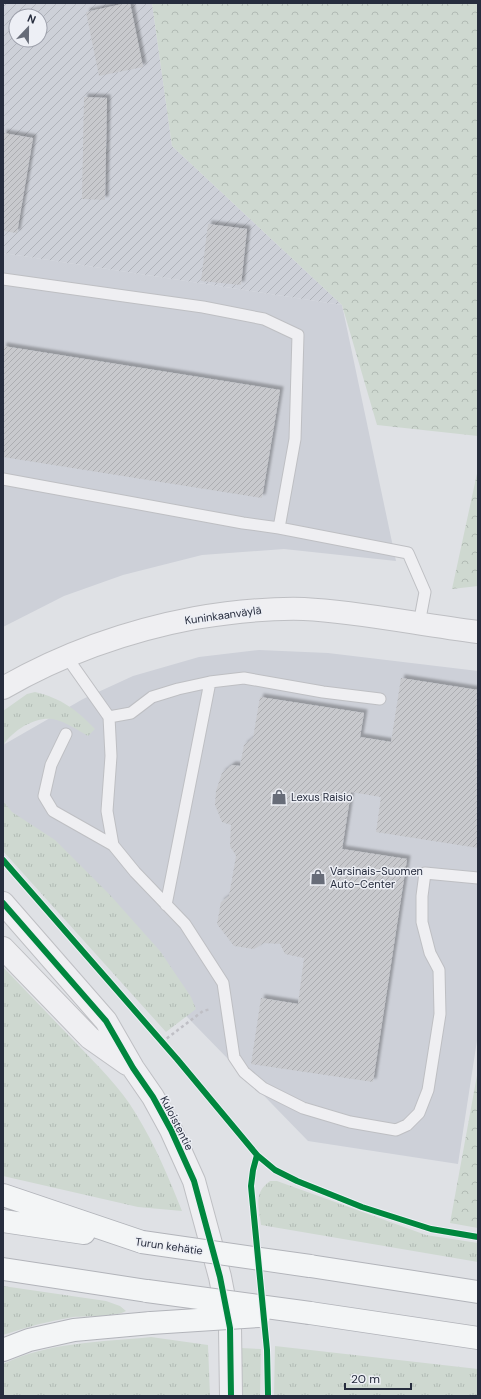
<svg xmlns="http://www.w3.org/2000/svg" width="481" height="1399" viewBox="0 0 481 1399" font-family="'DM Sans',sans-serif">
	<defs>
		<pattern id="industrial-furrows" width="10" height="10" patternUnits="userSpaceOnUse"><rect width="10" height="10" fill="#cdd0d8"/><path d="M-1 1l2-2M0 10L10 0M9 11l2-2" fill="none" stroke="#b0b3ba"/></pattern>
		<pattern id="grass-tufts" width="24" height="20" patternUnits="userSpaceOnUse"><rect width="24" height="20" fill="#ced8d0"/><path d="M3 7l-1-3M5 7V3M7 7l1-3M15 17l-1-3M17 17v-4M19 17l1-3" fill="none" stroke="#b1bab4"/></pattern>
		<pattern id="forest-crowns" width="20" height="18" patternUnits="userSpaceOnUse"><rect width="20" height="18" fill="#ced8d0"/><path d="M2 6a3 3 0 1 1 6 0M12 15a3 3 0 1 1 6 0" fill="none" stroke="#b1bab4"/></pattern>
		<pattern id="building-hatch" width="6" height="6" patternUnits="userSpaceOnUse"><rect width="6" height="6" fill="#c8c9cd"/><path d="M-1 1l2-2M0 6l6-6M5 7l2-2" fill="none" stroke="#acadb1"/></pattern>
		<filter id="shadow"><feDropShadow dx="3.5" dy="-3.5" stdDeviation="1" flood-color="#0004"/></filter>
	</defs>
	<rect width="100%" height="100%" fill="#dfe1e5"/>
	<path fill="#cdd0d8" d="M3 253 342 305 396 561 284 549 202 555 123 575 64 596 3 627Z
		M259 650 328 653 478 671V1034L458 1164 308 1141 3 828V745L83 699 133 676 199 657Z"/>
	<path fill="url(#industrial-furrows)" fill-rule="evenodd" d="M3 3H152L172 146 342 305 3 253ZM16 16H40V40H16Z"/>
	<path fill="url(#grass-tufts)" d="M35 692C61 698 77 710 95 729L88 736C63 722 52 711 24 726 16 731 7 738 3 746V711L27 694Z
		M3 801 12 812 55 840 110 895 160 951 191 997 196 1009 166 1032 3 851Z
		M3 967C27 992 51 1017 75 1042 97 1065 120 1087 136 1114 155 1145 169 1178 182 1211L138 1207 3 1176Z
		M270 1181H277L426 1235 478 1243V1262L261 1225C259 1207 253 1193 270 1181Z
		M3 1286 106 1301 120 1306 126 1311C116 1317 87 1316 73 1317 49 1321 26 1327 3 1335Z
		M151 1337 208 1345 210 1396H3V1364C48 1342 102 1342 151 1337Z
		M275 1346 478 1369V1396H274Z
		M241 1348 261 1349 260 1396H241Z"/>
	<path fill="url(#forest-crowns)" d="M152 3H478V436L377 425 342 305 172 146Z
		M478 469V586L452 589Z
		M478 1070V1228L450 1223Z"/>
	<path fill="url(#building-hatch)" filter="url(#shadow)" d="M127 3H130L143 67 99 76 86 12Z
		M84 97 107 98 105 200 82 199Z
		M3 133 33 138 17 233 3 231Z
		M208 224 247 229 241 285 201 281Z
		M3 346 280 390 262 498 3 457Z
		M401 678 478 690V848L376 832 381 797 351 792 342 849 407 859 373 1082 251 1064 261 998 298 1004 304 958 285 954 280 944 264 943 254 949 234 946 217 924 221 902 229 896 236 856 230 846 231 825 222 822 215 805 216 791 222 773 232 765 240 766 244 745 253 738 260 697 364 713 360 737 391 742Z"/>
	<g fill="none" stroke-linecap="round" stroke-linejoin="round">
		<defs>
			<path id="service" d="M3 279 203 307 264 319 298 335 295 439 279 528 243 523 3 479
				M279 528 408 553 425 592 419 624
				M66 656 109 717
				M380 699 323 692 244 678 210 682 178 689 152 697 131 713 109 717 111 756 107 811 113 845 135 872 185 924 223 983 234 1057 244 1072 263 1088 303 1108 350 1122 396 1130 407 1125 419 1113 428 1090 440 1014 439 970 430 953 422 922V896L425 873 478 878
				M66 734 51 765 44 796 53 811 113 845
				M166 905 210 682"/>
			<path id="tertiary" d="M3 688C64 653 126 631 195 618 231 612 267 608 304 609 362 612 420 625 478 632
				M3 903 106 1021 133 1068 153 1097 171 1130 194 1181 220 1277 230 1328 231 1396
				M3 948 90 1038 127 1064"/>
			<path id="trunk" d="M3 1195 142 1242
				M3 1221 84 1233
				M310 1266 478 1292
				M3 1269 147 1291
				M310 1313 478 1338
				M3 1350 29 1340 74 1330 151 1323"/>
		</defs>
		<use href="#service" stroke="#bebfc3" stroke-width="13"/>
		<use href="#tertiary" stroke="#bebfc3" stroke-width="24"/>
		<use href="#trunk" stroke="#b2b4ba" stroke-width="24"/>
		<path stroke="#bfbfc5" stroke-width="2.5" stroke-dasharray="3 3" stroke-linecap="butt" d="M162 1042 203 1011 211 1009"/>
		<use href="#service" stroke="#efeff2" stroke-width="11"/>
		<use href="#tertiary" stroke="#efeff2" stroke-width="22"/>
		<use href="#trunk" stroke="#f3f5f6" stroke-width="22"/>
		<defs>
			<path id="trunk-bridge" d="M142 1242 310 1266
				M147 1291 310 1313
				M151 1323 259 1316"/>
		</defs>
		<use href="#trunk-bridge" stroke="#b2b4ba" stroke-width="24" stroke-linecap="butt"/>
		<use href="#trunk-bridge" stroke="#f3f5f6" stroke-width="22"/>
		<defs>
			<path id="cycleway" d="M3 860 177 1059 257 1155 275 1170 297 1181 362 1207 431 1229 478 1237
				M3 903 106 1021 133 1068 153 1097 171 1130 194 1181 220 1277 230 1328 231 1396
				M257 1155 253 1170 251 1186 267 1350 268 1396"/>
		</defs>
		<use href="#cycleway" stroke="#edeff5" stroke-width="8"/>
		<use href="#cycleway" stroke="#00873e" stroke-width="6"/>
	</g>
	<defs>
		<symbol id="shop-bare" viewBox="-9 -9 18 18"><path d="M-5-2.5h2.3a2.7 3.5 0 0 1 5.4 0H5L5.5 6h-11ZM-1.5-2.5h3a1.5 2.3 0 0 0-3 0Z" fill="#676c78" stroke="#edeff5" stroke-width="2.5" paint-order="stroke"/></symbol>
	</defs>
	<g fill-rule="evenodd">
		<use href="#shop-bare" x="268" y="786" width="22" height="22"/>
		<use href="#shop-bare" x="307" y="866" width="22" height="22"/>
	</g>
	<g text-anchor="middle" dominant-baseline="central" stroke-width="3" stroke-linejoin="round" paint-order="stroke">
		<g font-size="11" fill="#272d3e" stroke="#edeff5">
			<text transform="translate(223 615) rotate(-8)">Kuninkaanväylä</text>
			<text transform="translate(177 1123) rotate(63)">Kuloistentie</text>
			<text transform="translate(169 1246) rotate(8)">Turun kehätie</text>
		</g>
		<g font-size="11" fill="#272d3e" stroke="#edeff5" text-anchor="start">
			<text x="291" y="797">Lexus Raisio</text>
			<text x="330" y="871">Varsinais-Suomen<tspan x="330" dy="13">Auto-Center</tspan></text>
		</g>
	</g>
	<rect width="481" height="1399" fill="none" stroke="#272d3e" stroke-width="8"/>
	<g transform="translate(28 28) rotate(22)"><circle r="19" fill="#edeff5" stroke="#9ea1ac"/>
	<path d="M0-3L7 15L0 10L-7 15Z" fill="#676c78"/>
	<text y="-6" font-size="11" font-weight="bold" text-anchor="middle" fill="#272d3e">N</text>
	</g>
	<path d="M345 1383v6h66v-6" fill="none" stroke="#272d3e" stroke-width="2"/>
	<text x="351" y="1383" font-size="12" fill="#272d3e" stroke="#edeff5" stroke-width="3" paint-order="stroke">20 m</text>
</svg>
